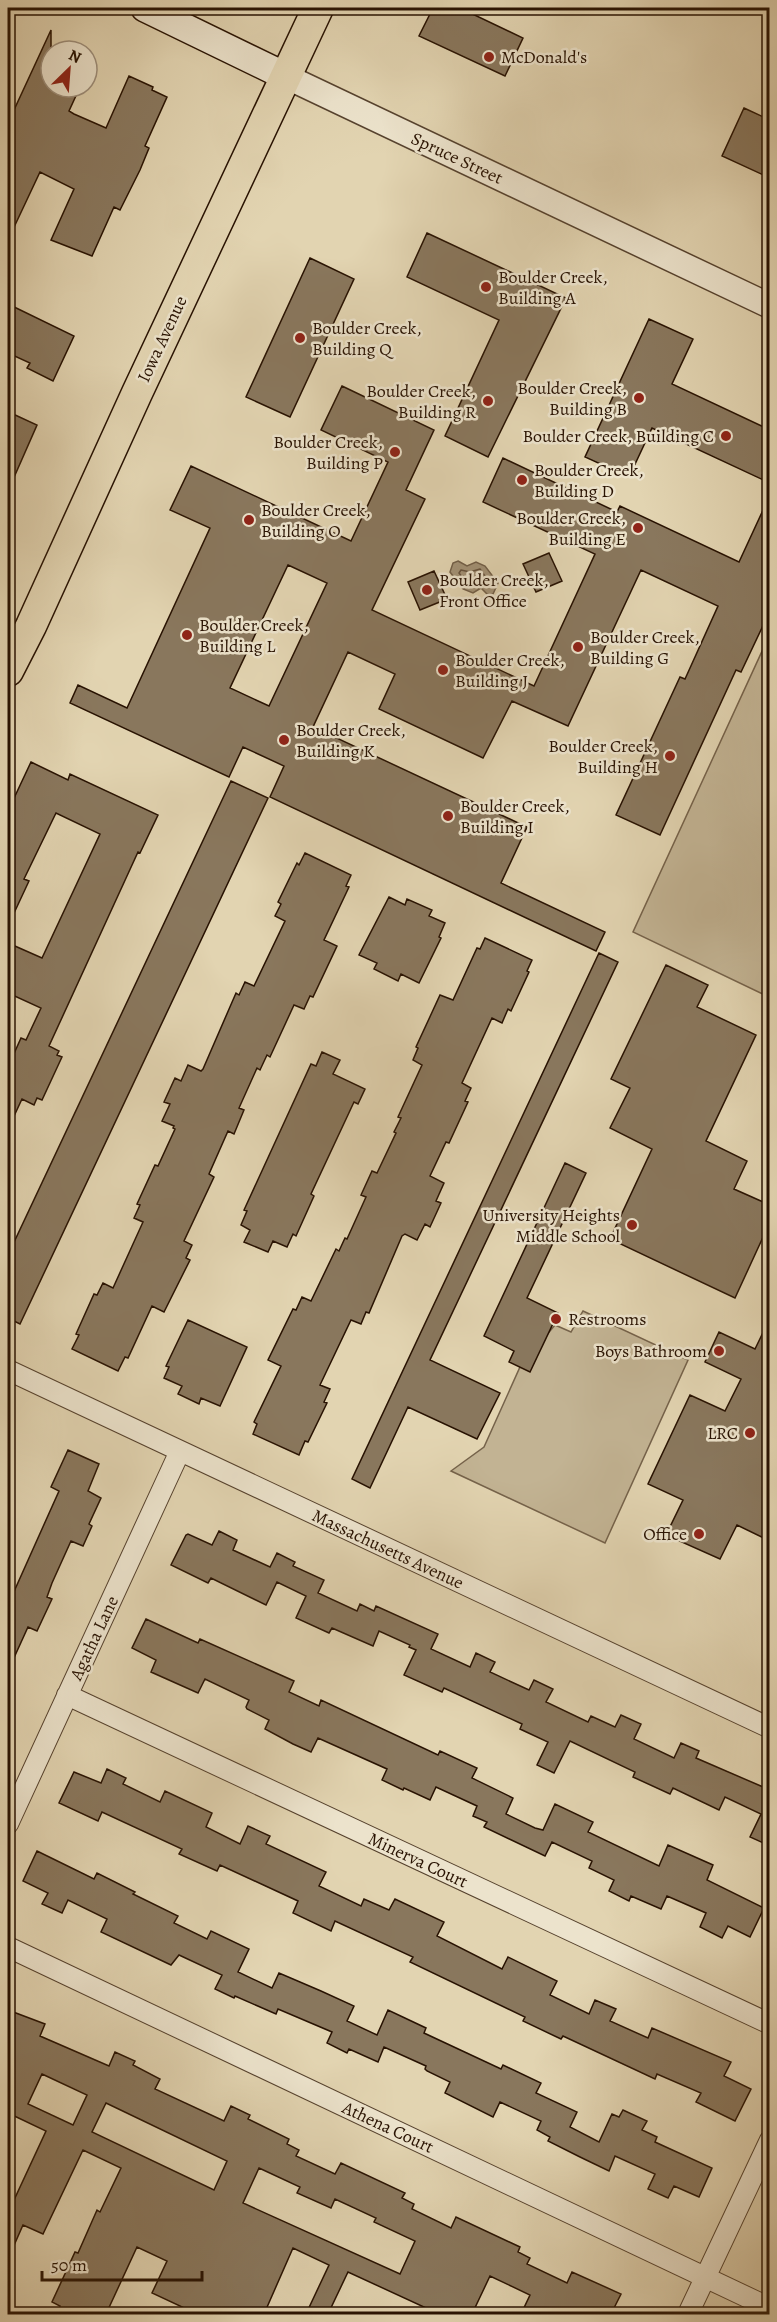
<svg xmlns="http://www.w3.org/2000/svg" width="777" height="2322" viewBox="0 0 777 2322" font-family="Alegreya,serif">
	<rect width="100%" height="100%" fill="#e2d4b1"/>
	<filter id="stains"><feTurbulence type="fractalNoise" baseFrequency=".00333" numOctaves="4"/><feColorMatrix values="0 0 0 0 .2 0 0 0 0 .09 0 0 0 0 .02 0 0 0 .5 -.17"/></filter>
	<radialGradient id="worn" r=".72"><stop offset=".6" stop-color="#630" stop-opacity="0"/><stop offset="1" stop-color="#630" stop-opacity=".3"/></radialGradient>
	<path fill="#c2b393" stroke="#75624a" stroke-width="1.5" d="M769 636V997L633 932Z
		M583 1311 688 1360 605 1543 451 1471 484 1447 520 1367 555 1325 571 1332Z"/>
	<path fill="#a39276" stroke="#725f48" stroke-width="1.5" d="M458 561 467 566 476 562 485 566 498 583 493 594H487L481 588 473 593 463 589 450 572 453 563Z"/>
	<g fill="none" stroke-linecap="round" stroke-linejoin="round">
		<path stroke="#66523c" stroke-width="1.5" d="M480 569 487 579 486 583 469 586 459 573 461 570 470 572Z"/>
	</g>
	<path fill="#89775d" stroke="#281202" stroke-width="1.5" fill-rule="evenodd" d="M433 8H460L523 38 505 76 419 36Z
		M51 30V87H80L69 111 74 114 106 128 129 76 153 87 152 90 167 97 145 146 149 148 140 170 120 210 114 207 92 256 51 240 74 189 40 172 8 240V123Z
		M744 108 770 120V178L722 156Z
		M427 233 566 298 488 457 445 436 499 320 407 277Z
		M310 258 354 279 290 417 246 397Z
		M8 304 74 336 53 381 27 368 30 363 8 353Z
		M649 319 693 339 672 384 770 430V483L652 428 629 477 585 457Z
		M342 386 434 430 406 490 425 499 372 610 534 686 595 554 483 502 503 458 617 512 620 506 739 562 770 495V611L741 672 736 670 660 835 616 815 680 677 685 679 718 606 641 570 568 726 512 701 483 758 379 709 395 674 348 652 313 727 527 827 501 883 605 932 596 951 270 797 284 766 243 747 229 777 70 703 78 685 127 708 210 528 170 510 191 466 351 541 388 462 321 430ZM288 565 327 583 269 706 230 688Z
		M13 414 37 425 8 491V425Z
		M549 553 562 581 536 592 523 564Z
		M434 571 447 599 420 610 408 582Z
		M31 762 68 780 70 774 158 815 140 853 138 852 49 1046 59 1051 57 1055 62 1057 42 1100 37 1098 34 1105 22 1099 8 1129V1067L21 1038 26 1040 41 1008 8 993V943L42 958 100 834 56 813 24 879 29 881 8 926V811Z
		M231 781 268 798 20 1324 8 1318V1255Z
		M305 853 351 875 346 886 349 887 324 940 337 946 313 997 310 996 304 1009 294 1005 270 1057 267 1055 260 1070 257 1068 239 1108 244 1110 234 1134 228 1131 209 1174 214 1177 184 1241 192 1245 186 1258 190 1260 164 1312 152 1306 128 1358 125 1357 118 1371 72 1349 79 1335 76 1334 94 1294 97 1295 103 1283 113 1288 143 1222 134 1218 140 1205 137 1204 155 1165 158 1166 175 1129 173 1128 174 1126 162 1121 170 1104 164 1102 175 1078 181 1081 188 1065 201 1071 203 1069 236 993 239 995 245 982 254 986 285 921 275 916 281 904 278 902 297 863 299 865Z
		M389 897 405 905 407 899 432 910 429 916 445 923 439 937 441 938 419 983 401 974 398 981 374 969 377 963 359 955Z
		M485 938 532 960 527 971 529 972 511 1011 508 1009 502 1023 492 1018 462 1083 471 1088 465 1101 468 1102 449 1143 446 1142 430 1176 444 1183 436 1201 441 1203 430 1227 425 1224 417 1240 405 1234 402 1236 369 1313 366 1312 361 1324 351 1320 320 1385 330 1389 324 1402 327 1403 308 1442 305 1441 299 1455 253 1434 257 1424 254 1422 281 1366 268 1360 293 1309 296 1310 302 1297 311 1301 336 1249 339 1251 345 1238 347 1239 366 1197 361 1195 372 1171 377 1173 396 1133 394 1132 401 1118 398 1117 422 1065 413 1060 418 1048 416 1047 440 995 453 1000 477 948 480 949Z
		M599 953 618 962 430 1360 500 1393 477 1439 408 1407 370 1488 352 1479Z
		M666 965 708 985 697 1007 756 1035 706 1141 747 1161 734 1189 770 1205V1238L764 1235 735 1298 610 1239 652 1149 610 1128 630 1088 611 1079Z
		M322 1052 340 1060 333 1074 365 1089 358 1104 354 1102 311 1194 314 1196 296 1236 293 1234 287 1247 273 1241 268 1252 244 1242 250 1230 241 1225 247 1211 244 1210 311 1064 316 1066Z
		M565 1163 586 1173 527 1298 558 1313 530 1372 509 1362 514 1351 484 1336Z
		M770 1318V1541L737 1525 720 1559 666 1535 683 1500 648 1484 690 1395 725 1411 741 1379 705 1362 719 1332 755 1349Z
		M188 1320 247 1347 220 1406 201 1398 199 1404 178 1394 182 1386 164 1378 169 1367 166 1366Z
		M68 1450 99 1464 88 1491 101 1498 89 1524 92 1526 83 1546 71 1541 52 1583 47 1597 52 1599 37 1631 28 1627 8 1671V1605L59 1491 51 1487Z
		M219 1531 237 1540 233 1550 270 1567 277 1553 295 1562 293 1566 324 1580 318 1593 357 1611 360 1604 374 1611 376 1606 438 1634 431 1649 470 1667 476 1653 495 1662 490 1672 529 1690 534 1680 553 1689 546 1702 588 1722 591 1716 615 1727 621 1715 641 1724 634 1739 674 1758 681 1743 699 1751 696 1758 770 1790V1846L750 1837 761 1814 725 1797 719 1810 673 1788 670 1794 633 1777 635 1772 570 1741 554 1773 537 1765 548 1742 520 1729 522 1724 444 1688 442 1692 404 1675 416 1650 409 1647 410 1645 379 1631 373 1646 332 1628 329 1633 296 1618 306 1596 277 1582 266 1605 211 1578 208 1583 171 1565 186 1535 188 1534 212 1545Z
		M146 1619 198 1643 200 1639 294 1681 289 1692 319 1706 321 1700 438 1755 440 1751 477 1768 472 1778 513 1798 506 1814 535 1828 543 1830 555 1804 593 1822 588 1832 659 1866 668 1845 713 1865 707 1880 764 1908 750 1937 728 1926 722 1938 700 1927 706 1913 667 1896 661 1909 631 1896 629 1901 609 1891 614 1880 589 1868 592 1861 552 1842 545 1856 484 1827 487 1822 473 1816 477 1806 436 1787 430 1800 404 1788 403 1790 382 1780 387 1769 318 1738 311 1752 293 1744 265 1729 269 1720 247 1709 246 1707 249 1700 205 1679 198 1693 151 1672 156 1660 132 1648Z
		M107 1769 126 1778 123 1784 160 1802 165 1791 212 1813 206 1827 240 1844 248 1826 270 1836 266 1844 326 1872 319 1886 361 1906 364 1899 389 1910 395 1899 444 1922 437 1936 502 1969 508 1957 557 1981 550 1995 589 2014 595 2000 616 2009 610 2021 648 2038 652 2028 731 2062 724 2076 751 2089 735 2121 696 2102 701 2093 657 2074 655 2079 563 2036 561 2039 523 2021 525 2017 410 1962 413 1957 335 1921 331 1931 293 1913 298 1901 220 1865 217 1871 179 1854 182 1849 102 1812 98 1821 59 1803 74 1772 101 1783Z
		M37 1851 94 1879 97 1873 135 1892 133 1894 178 1916 174 1923 207 1939 211 1931 249 1949 238 1972 272 1988 279 1973 321 1991 354 2006 347 2021 377 2035 388 2010 426 2028 424 2033 501 2069 503 2065 541 2083 536 2093 577 2112 570 2127 599 2142 612 2114 619 2117 623 2110 647 2121 642 2130 657 2137 655 2142 712 2168 699 2197 674 2186 668 2198 648 2189 655 2174 615 2156 609 2171 580 2157 548 2141 550 2137 537 2130 541 2121 500 2102 493 2117 445 2093 450 2082 427 2071 425 2069 426 2066 384 2047 378 2062 349 2049 347 2053 327 2043 332 2032 278 2009 276 2014 235 1996 234 1998 215 1989 222 1975 179 1955 171 1965 101 1932 107 1919 68 1900 62 1913 42 1904 48 1893 23 1881Z
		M8 2010 45 2024 40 2036 109 2066 115 2052 135 2061 133 2065 160 2079 155 2089 224 2121 231 2106 250 2115 248 2119 289 2139 287 2144 299 2150 296 2156 335 2174 341 2163 405 2193 402 2198 414 2204 412 2209 451 2228 456 2217 520 2247 518 2252 530 2258 527 2264 567 2283 572 2272 621 2294 611 2314H521L530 2295 490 2276 472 2314H439L348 2272 328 2314H306L329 2265 293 2248 264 2314H197L152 2293 167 2261 137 2247 106 2314H56L60 2306 52 2302 75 2252 78 2253 97 2210 100 2212 121 2168 83 2150 43 2234 23 2225 8 2259V2213L46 2131 8 2113ZM42 2074 87 2095 73 2125 28 2104ZM106 2103 227 2161 214 2190 92 2132ZM259 2168 300 2187 297 2193 331 2208 335 2199 376 2218 374 2222 415 2241 400 2274 243 2203Z"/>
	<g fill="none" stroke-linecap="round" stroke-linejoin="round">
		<defs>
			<path id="minor" d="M8 1370 770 1728
				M67 1695 770 2024
				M8 1824 180 1451
				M8 1947 770 2308
				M688 2314 770 2140"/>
			<path id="tertiary" d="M285 76 770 306"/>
			<path id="secondary" d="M145 8 285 76"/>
			<path id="primary" d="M8 671 31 626 137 393 318 8"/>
		</defs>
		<use href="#minor" stroke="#56422e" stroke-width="22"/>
		<use href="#tertiary" stroke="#56422e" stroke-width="27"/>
		<use href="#secondary" stroke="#281202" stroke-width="30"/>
		<use href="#primary" stroke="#281202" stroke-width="33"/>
		<use href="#minor" stroke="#ece3cc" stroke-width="20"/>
		<use href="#tertiary" stroke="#ece3cc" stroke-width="24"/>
		<use href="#secondary" stroke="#ece3cc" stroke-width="27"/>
		<use href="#primary" stroke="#e2d4b1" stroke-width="30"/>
	</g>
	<g fill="#8f2418" stroke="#ece3cc" stroke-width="2">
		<circle cx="489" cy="57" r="6"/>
		<circle cx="486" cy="287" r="6"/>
		<circle cx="300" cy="338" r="6"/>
		<circle cx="639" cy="398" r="6"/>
		<circle cx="488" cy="401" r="6"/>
		<circle cx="726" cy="436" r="6"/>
		<circle cx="395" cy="452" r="6"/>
		<circle cx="522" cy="480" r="6"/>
		<circle cx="249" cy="520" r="6"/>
		<circle cx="638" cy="528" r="6"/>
		<circle cx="427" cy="590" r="6"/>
		<circle cx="187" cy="635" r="6"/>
		<circle cx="578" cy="647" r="6"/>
		<circle cx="443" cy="670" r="6"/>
		<circle cx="284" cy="740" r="6"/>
		<circle cx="670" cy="756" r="6"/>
		<circle cx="448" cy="816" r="6"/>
		<circle cx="632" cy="1225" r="6"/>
		<circle cx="556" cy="1319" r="6"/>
		<circle cx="719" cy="1351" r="6"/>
		<circle cx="750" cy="1433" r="6"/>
		<circle cx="699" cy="1534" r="6"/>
	</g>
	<g text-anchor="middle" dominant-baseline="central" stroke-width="5" stroke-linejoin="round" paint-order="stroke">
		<g font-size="18" fill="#281202" stroke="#ece3cc" text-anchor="start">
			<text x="501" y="57">McDonald's</text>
			<text x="498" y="277">Boulder Creek,<tspan x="498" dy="21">Building A</tspan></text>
			<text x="312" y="328">Boulder Creek,<tspan x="312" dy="21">Building Q</tspan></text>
			<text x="627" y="388" text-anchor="end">Boulder Creek,<tspan x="627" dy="21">Building B</tspan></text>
			<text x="476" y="391" text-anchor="end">Boulder Creek,<tspan x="476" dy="21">Building R</tspan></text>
			<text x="714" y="436" text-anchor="end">Boulder Creek, Building C</text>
			<text x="383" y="442" text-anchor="end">Boulder Creek,<tspan x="383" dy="21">Building P</tspan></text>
			<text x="534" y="470">Boulder Creek,<tspan x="534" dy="21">Building D</tspan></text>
			<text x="261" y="510">Boulder Creek,<tspan x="261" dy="21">Building O</tspan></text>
			<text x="626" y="518" text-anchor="end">Boulder Creek,<tspan x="626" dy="21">Building E</tspan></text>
			<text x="439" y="580">Boulder Creek,<tspan x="439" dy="21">Front Office</tspan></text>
			<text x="199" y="625">Boulder Creek,<tspan x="199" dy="21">Building L</tspan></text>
			<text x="590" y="637">Boulder Creek,<tspan x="590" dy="21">Building G</tspan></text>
			<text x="455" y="660">Boulder Creek,<tspan x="455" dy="21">Building J</tspan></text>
			<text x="296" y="730">Boulder Creek,<tspan x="296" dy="21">Building K</tspan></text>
			<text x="658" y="746" text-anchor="end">Boulder Creek,<tspan x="658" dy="21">Building H</tspan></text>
			<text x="460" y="806">Boulder Creek,<tspan x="460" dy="21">Building I</tspan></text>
			<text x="620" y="1215" text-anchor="end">University Heights<tspan x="620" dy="21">Middle School</tspan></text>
			<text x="568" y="1319">Restrooms</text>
			<text x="707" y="1351" text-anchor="end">Boys Bathroom</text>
			<text x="738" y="1433" text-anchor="end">LRC</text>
			<text x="687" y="1534" text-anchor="end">Office</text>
		</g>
		<g font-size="18" fill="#281202" stroke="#ece3cc">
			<text transform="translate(457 158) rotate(25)">Spruce Street</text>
			<text transform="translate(162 339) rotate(-65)">Iowa Avenue</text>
			<text transform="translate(388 1549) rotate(25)">Massachusetts Avenue</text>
			<text transform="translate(94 1638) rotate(-65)">Agatha Lane</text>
			<text transform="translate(418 1860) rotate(25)">Minerva Court</text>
			<text transform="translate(388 2127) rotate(25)">Athena Court</text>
		</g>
	</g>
	<rect width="777" height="2322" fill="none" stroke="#e2d4b1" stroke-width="30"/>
	<rect x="9" y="9" width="759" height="2304" fill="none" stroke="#281202" stroke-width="3"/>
	<rect x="15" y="15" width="747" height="2292" fill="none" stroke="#281202" stroke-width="1.5"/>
	<g transform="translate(69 69) rotate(25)"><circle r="28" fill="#ece3cc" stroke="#9e8f7b" stroke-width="1.5"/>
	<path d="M0-4.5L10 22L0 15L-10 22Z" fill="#8f2418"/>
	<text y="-9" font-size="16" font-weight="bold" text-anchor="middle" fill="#281202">N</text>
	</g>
	<path d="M42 2271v9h160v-9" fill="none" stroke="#281202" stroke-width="3"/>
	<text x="51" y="2271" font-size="18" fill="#281202" stroke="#ece3cc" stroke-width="4.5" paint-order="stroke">50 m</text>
	<rect width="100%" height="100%" filter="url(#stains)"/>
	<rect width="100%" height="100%" fill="url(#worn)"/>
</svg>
